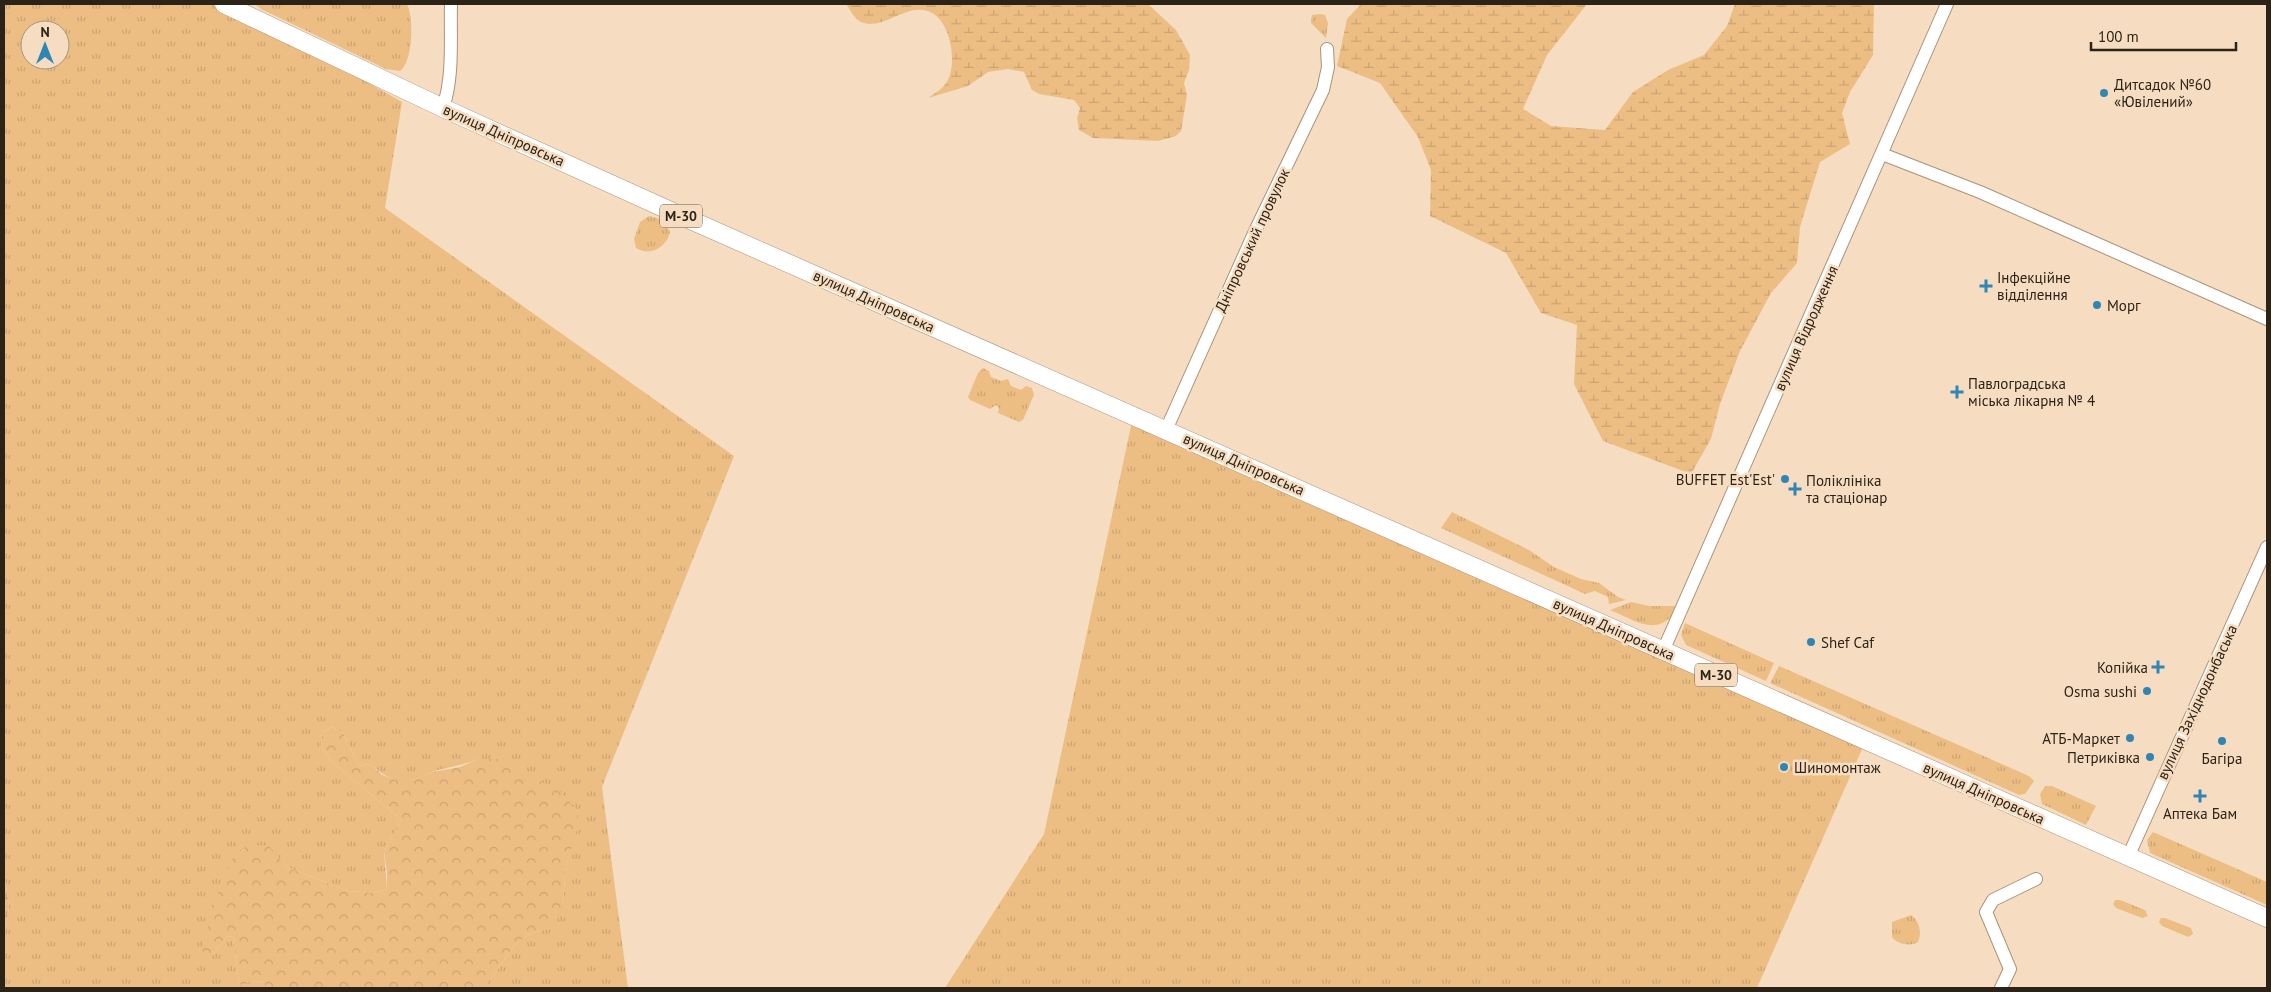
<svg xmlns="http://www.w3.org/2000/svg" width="2271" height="992" viewBox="0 0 2271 992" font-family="'PT Sans',sans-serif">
	<defs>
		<pattern id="grass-tufts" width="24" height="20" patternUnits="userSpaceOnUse" patternTransform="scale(1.25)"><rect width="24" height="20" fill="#edbe84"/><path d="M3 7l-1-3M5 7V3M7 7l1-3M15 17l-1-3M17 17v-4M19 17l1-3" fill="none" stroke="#cba371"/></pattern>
		<pattern id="forest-crowns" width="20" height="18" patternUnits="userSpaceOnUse" patternTransform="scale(1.25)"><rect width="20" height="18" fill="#edbe84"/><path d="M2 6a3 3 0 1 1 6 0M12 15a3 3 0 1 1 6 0" fill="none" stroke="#cba371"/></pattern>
		<pattern id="wetland-marsh" width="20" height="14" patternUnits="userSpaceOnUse" patternTransform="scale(1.25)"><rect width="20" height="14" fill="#edbe84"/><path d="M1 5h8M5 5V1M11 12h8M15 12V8" fill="none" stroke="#cba371"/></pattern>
	</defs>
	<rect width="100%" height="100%" fill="#f6ddc1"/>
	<path fill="url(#grass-tufts)" fill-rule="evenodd" d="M4 4H231L402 102 385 208 734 456 602 787 628 988H484L515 945 529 934 547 929 563 901 566 866 571 847 479 759C464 765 450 767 434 771 428 773 422 778 416 779 397 784 384 777 371 764L359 766 343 733 332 727 322 732 321 746 331 761 402 820 384 851 387 889 374 893 348 891 287 867 268 846 211 957 227 936 233 937 239 984 254 981 265 982 266 988H4V941L9 906 4 872ZM30 30H60V60H30Z
		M255 4H407C414 17 413 62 400 71L386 69 261 9Z
		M1320 14 1325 15 1328 23 1326 38 1311 23 1312 15Z
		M649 216 664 220 670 232C667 247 650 257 636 248L634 239 640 222Z
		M983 368 989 371 991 377 1001 381 1008 379 1011 386 1021 390 1026 386 1032 388 1034 395 1023 420 1019 422 998 413 999 408 996 405 990 409 970 400 968 397 978 373Z
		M1134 412 1867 738 1757 988H945L1044 834Z
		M1452 512 1529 550 1554 567 1581 579 1599 583 1618 597 1626 600 1609 604 1608 597 1595 591 1585 594 1441 528Z
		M1631 602 1649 606H1680C1658 639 1639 622 1610 610Z
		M1685 623 1774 663 1766 681 1686 645 1681 635Z
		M1779 666 2029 776 2034 781 2025 794 2019 795 1770 683Z
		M2045 786H2052L2096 806 2086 825 2042 804 2040 794Z
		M2153 832 2267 882V905L2150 853 2147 840Z
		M2115 900H2120L2145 910 2148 916 2142 918 2116 908 2113 904Z
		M1911 915C1920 922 1922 933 1918 942 1910 947 1897 944 1892 937V922Z
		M2161 918H2165L2191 928 2193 934 2188 937 2162 926 2159 922Z"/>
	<path fill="url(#forest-crowns)" d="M332 727 343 733 359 766 371 764 382 775 396 780 417 779 432 772 460 767 479 759H497L561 792 577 811 579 823 566 866 563 901 557 921 547 929 529 934 515 945 484 988H266L264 982 254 981 239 985 233 937 227 936 211 957H204L202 950C208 929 223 863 239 851 248 844 258 845 269 846L287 867 348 891 374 893 387 889V872L384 851 402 820 331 761 321 746 322 732Z"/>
	<path fill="url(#wetland-marsh)" d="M846 4H1148L1176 30 1190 55 1189 70 1184 83 1187 95 1181 131 1176 136 1158 141 1093 138 1079 130 1077 118 1080 108 1074 100 1039 94 1032 90 1024 72 1008 69 988 72 968 86 928 98C935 93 944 88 948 80 957 62 951 21 930 12 907 2 886 29 864 23 855 21 851 11 846 4Z
		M1361 4H1587L1547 55 1523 109 1551 126 1605 130 1633 92 1668 70 1704 55 1727 26 1735 4H1874L1873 55 1850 92 1842 113 1850 144 1820 162 1800 227 1797 263 1771 293 1740 351 1720 404 1711 439 1691 474 1603 441 1574 384 1577 325 1541 313 1506 253 1430 216 1431 170 1418 137 1380 83 1337 66 1347 19Z
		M4 872 9 906 4 941Z"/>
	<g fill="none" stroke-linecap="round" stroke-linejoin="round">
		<defs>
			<path id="minor" d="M443 108C454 75 450 38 451 4
				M1882 154 1980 192 2267 319
				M1166 430 1256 229 1323 90 1328 67 1327 49
				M1663 651 1947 4
				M2128 857 2267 547
				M2001 988 2010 969 1986 912 1993 900 2036 879"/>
			<path id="highway" d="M224 4 443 108 686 218 2267 918"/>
		</defs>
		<use href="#minor" stroke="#aa9378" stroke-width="14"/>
		<use href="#highway" stroke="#aa9378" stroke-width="19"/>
		<use href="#minor" stroke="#fff" stroke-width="12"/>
		<use href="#highway" stroke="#fff" stroke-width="18"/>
	</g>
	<g fill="#2f85b4" stroke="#f6ddc1" stroke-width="2">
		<circle cx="2104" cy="93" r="5"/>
		<path d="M1983.5 278.5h5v5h5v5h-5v5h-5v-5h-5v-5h5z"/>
		<circle cx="2097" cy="305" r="5"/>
		<path d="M1954.5 384.5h5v5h5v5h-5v5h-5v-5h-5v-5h5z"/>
		<circle cx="1785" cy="479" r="5"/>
		<path d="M1792.5 481.5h5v5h5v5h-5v5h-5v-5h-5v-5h5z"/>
		<circle cx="1811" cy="642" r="5"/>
		<path d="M2155.5 659.5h5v5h5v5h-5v5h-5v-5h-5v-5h5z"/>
		<circle cx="2147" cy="691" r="5"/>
		<circle cx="2130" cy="738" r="5"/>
		<circle cx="2222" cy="741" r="5"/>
		<circle cx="2150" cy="757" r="5"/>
		<circle cx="1784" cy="767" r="5"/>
		<path d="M2197.5 788.5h5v5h5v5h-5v5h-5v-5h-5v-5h5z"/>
	</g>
	<g text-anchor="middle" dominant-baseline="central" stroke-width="5" stroke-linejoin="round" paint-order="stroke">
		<g fill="#f6ddc1" stroke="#695b4b" stroke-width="1">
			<rect x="660" y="204.5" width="42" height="23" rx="4"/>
			<rect x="1695" y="663.5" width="42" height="23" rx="4"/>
		</g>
		<g font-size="14" font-weight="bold" fill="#2c2318">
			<text x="681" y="216">М-30</text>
			<text x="1716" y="675">М-30</text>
		</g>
		<g font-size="15" fill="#2c2318" stroke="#f6ddc1" text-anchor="start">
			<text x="2114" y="84">Дитсадок №60<tspan x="2114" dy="17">«Ювілений»</tspan></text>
			<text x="1997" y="277">Інфекційне<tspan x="1997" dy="17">відділення</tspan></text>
			<text x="2107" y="305">Морг</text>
			<text x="1968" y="383">Павлоградська<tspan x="1968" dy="17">міська лікарня № 4</tspan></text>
			<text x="1775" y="479" text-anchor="end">BUFFET Est'Est'</text>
			<text x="1806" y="480">Поліклініка<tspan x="1806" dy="17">та стаціонар</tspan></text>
			<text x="1821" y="642">Shef Caf</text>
			<text x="2148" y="667" text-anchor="end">Копiйка</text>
			<text x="2137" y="691" text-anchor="end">Osma sushi</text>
			<text x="2120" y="738" text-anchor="end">АТБ-Маркет</text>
			<text x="2140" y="757" text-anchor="end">Петриківка</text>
			<text x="2222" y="758" text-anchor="middle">Багiра</text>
			<text x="1794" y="767">Шиномонтаж</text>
			<text x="2200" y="813" text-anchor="middle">Аптека Бам</text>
		</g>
		<g font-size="15" fill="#2c2318" stroke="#f6ddc1">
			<text transform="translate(504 135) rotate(24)">вулиця Дніпровська</text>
			<text transform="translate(1252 240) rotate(-65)">Дніпровський провулок</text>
			<text transform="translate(874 301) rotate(24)">вулиця Дніпровська</text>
			<text transform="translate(1806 328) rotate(-66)">вулиця Відродження</text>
			<text transform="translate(1244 464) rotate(24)">вулиця Дніпровська</text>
			<text transform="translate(1614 629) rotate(24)">вулиця Дніпровська</text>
			<text transform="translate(2197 702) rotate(-65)">вулиця Західнодонбаська</text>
			<text transform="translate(1984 793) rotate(24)">вулиця Дніпровська</text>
		</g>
	</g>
	<rect width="2271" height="992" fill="none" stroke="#2c2318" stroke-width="10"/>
	<g transform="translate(45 45)"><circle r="24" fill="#f6ddc1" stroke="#a5937d"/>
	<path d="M0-4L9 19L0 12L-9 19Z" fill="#2f85b4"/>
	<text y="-8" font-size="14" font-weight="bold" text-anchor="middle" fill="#2c2318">N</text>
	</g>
	<path d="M2091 42v8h145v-8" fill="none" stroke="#2c2318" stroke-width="2.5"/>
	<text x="2098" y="42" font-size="15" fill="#2c2318" stroke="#f6ddc1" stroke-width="4" paint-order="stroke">100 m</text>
</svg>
